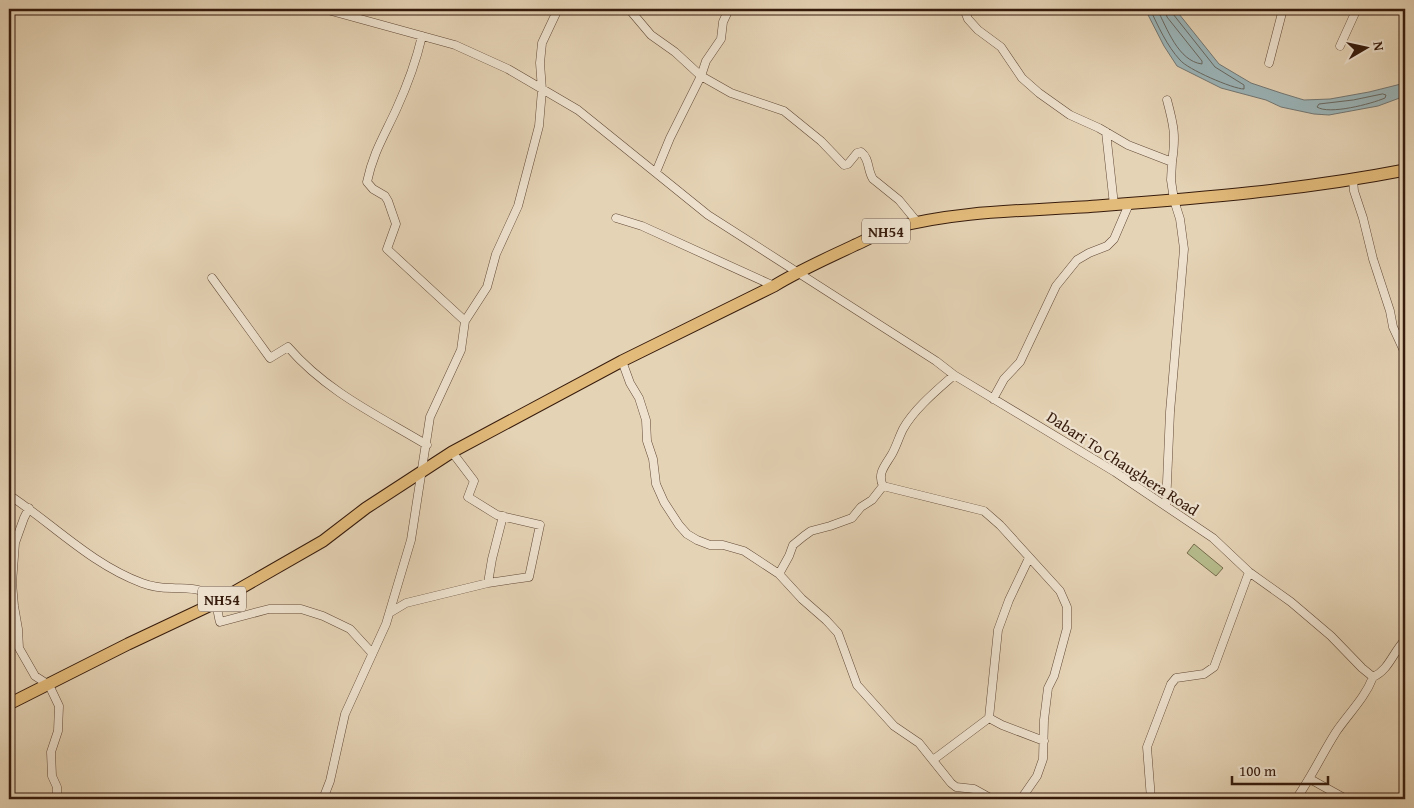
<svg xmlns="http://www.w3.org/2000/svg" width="1414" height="808" viewBox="0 0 1414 808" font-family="'Gentium Book Plus',serif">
	<rect width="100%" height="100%" fill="#e5d3b5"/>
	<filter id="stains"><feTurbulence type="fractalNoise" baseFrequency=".004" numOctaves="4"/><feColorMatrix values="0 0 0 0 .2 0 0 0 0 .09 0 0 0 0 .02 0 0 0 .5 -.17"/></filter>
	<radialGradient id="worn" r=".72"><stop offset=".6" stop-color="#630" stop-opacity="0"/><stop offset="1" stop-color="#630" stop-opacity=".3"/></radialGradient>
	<path fill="#b6bc8c" stroke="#766c4c" d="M1194 544 1223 568 1216 576 1187 553Z"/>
	<path fill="#9bb5b9" stroke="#737774" d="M1145 9H1175L1219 64 1251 83 1281 93 1304 100 1330 99 1369 92 1405 83V96L1378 106 1329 115 1314 114 1281 107 1266 100 1221 88 1177 66 1164 46Z"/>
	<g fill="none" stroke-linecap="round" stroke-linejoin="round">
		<path stroke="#686862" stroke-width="1" d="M1150 9C1158 26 1167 46 1180 60 1187 69 1233 89 1244 89V85L1215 67 1173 14 1172 9
			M1157 9C1167 28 1178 61 1202 64V61L1167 17 1165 9
			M1383 94 1386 95 1385 98C1371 104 1329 115 1317 107L1319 104 1353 100Z"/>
		<defs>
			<path id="street" d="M324 9 455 45 508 69 578 110 708 215 936 361 954 375 1115 472 1213 538 1249 572 1291 602 1331 636 1362 668 1373 677C1389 670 1393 652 1405 640
				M629 9 651 35 675 52 701 76 731 93 784 111 821 141 844 165 848 164 857 153 861 152C870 159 867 170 873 179L899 200 918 223
				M964 9 968 19 978 30 1001 47 1022 78 1039 93 1070 115 1099 128 1128 145 1172 162 1171 180 1174 200 1180 219 1184 249 1170 412 1166 506
				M422 36C416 62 407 86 396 110 384 136 373 153 367 182L373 189 385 196 388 201 396 224 387 249 465 321
				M1340 46 1355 13 1353 9
				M1269 63 1283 9
				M1167 100C1174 126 1176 136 1172 162
				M1106 132 1114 205
				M656 172 670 138 701 76 706 61 721 39 723 22 729 9
				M1353 180 1354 191 1363 218 1373 259 1390 311 1393 327 1405 353
				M616 218 642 226 774 286
				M212 278 270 358 288 347C327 392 377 415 427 445
				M622 361 630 383 639 398 646 420 647 441 653 459 656 484 664 502 679 525 687 534 697 540 710 545H723L744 551 779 574 802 599 826 620 838 633 857 685 894 726 919 743 951 783 956 787 974 789 992 799
				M954 375C937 390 914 409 903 429 899 437 896 447 892 454 885 466 877 473 883 486L984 511 1000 525 1060 591 1067 607V628L1054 676 1048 688 1044 720 1043 759 1037 776 1021 799
				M993 399 1004 379 1020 362 1056 286 1077 260 1089 253 1107 246 1114 239 1129 204
				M9 495C53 524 91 564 142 583 150 586 162 588 172 588 188 589 207 586 215 603 218 608 218 616 220 622L269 609H301L323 616 350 629 372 653
				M29 508 24 518 15 543 12 583 14 606 18 629 19 648 35 676 49 685 59 706 58 731 51 752 52 776 57 787V795L55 799
				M1029 558 1009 600 998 630 989 718 1002 725 1044 741
				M779 574 789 556 793 545 804 536 811 531 830 526 852 518 861 507 872 500 883 486
				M488 583 492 559 503 516
				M391 612 406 603 488 583 529 577 540 525 497 515 468 497 474 481 452 452
				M933 760 989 718
				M1310 779 1346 799
				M323 799 330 781 345 714 386 624 411 540 430 417 461 350 465 321 487 287 496 254 518 206 539 126 542 90 540 63 542 43 558 9
				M1151 799 1147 747 1171 684 1176 678 1204 674 1214 667 1249 572
				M1296 799C1311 778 1322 754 1336 732 1349 713 1365 698 1373 677"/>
			<path id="primary" d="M9 704 128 644 215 603 323 541 366 508 452 452 622 361 774 286C800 270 828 258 855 245 867 240 880 232 893 228 959 210 1029 211 1097 206 1201 198 1303 190 1405 170"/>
		</defs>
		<use href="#street" stroke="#624936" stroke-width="9"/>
		<use href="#primary" stroke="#361b0c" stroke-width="13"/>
		<use href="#street" stroke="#eee2cf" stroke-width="8"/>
		<use href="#primary" stroke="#e2ba7a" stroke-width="11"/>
	</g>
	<g text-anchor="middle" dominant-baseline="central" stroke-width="4.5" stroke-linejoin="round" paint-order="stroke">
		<g fill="#eee2cf" stroke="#6d5746" stroke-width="1">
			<rect x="862" y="218.5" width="48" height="25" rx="4"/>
			<rect x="198" y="586.5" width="48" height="25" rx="4"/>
		</g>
		<g font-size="15" font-weight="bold" fill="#361b0c">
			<text x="886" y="231">NH54</text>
			<text x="222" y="599">NH54</text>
		</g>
		<g font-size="16" fill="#361b0c" stroke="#eee2cf">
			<text transform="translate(1123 463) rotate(33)">Dabari To Chaughera Road</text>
		</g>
	</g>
	<rect width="1414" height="808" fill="none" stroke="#e5d3b5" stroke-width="30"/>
	<rect x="10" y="10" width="1394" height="788" fill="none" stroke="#361b0c" stroke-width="2.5"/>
	<rect x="15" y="15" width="1384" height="778" fill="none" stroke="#361b0c"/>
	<g transform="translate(1366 48) rotate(81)" stroke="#eee2cf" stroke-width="4" paint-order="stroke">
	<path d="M0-4L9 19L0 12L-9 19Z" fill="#361b0c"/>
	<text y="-8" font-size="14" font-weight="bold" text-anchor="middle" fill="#361b0c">N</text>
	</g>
	<path d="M1232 776v8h96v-8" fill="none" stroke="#361b0c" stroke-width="2.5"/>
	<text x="1239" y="776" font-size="15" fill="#361b0c" stroke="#eee2cf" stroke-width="4" paint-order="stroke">100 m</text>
	<rect width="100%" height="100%" filter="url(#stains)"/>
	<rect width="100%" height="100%" fill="url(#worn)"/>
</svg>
